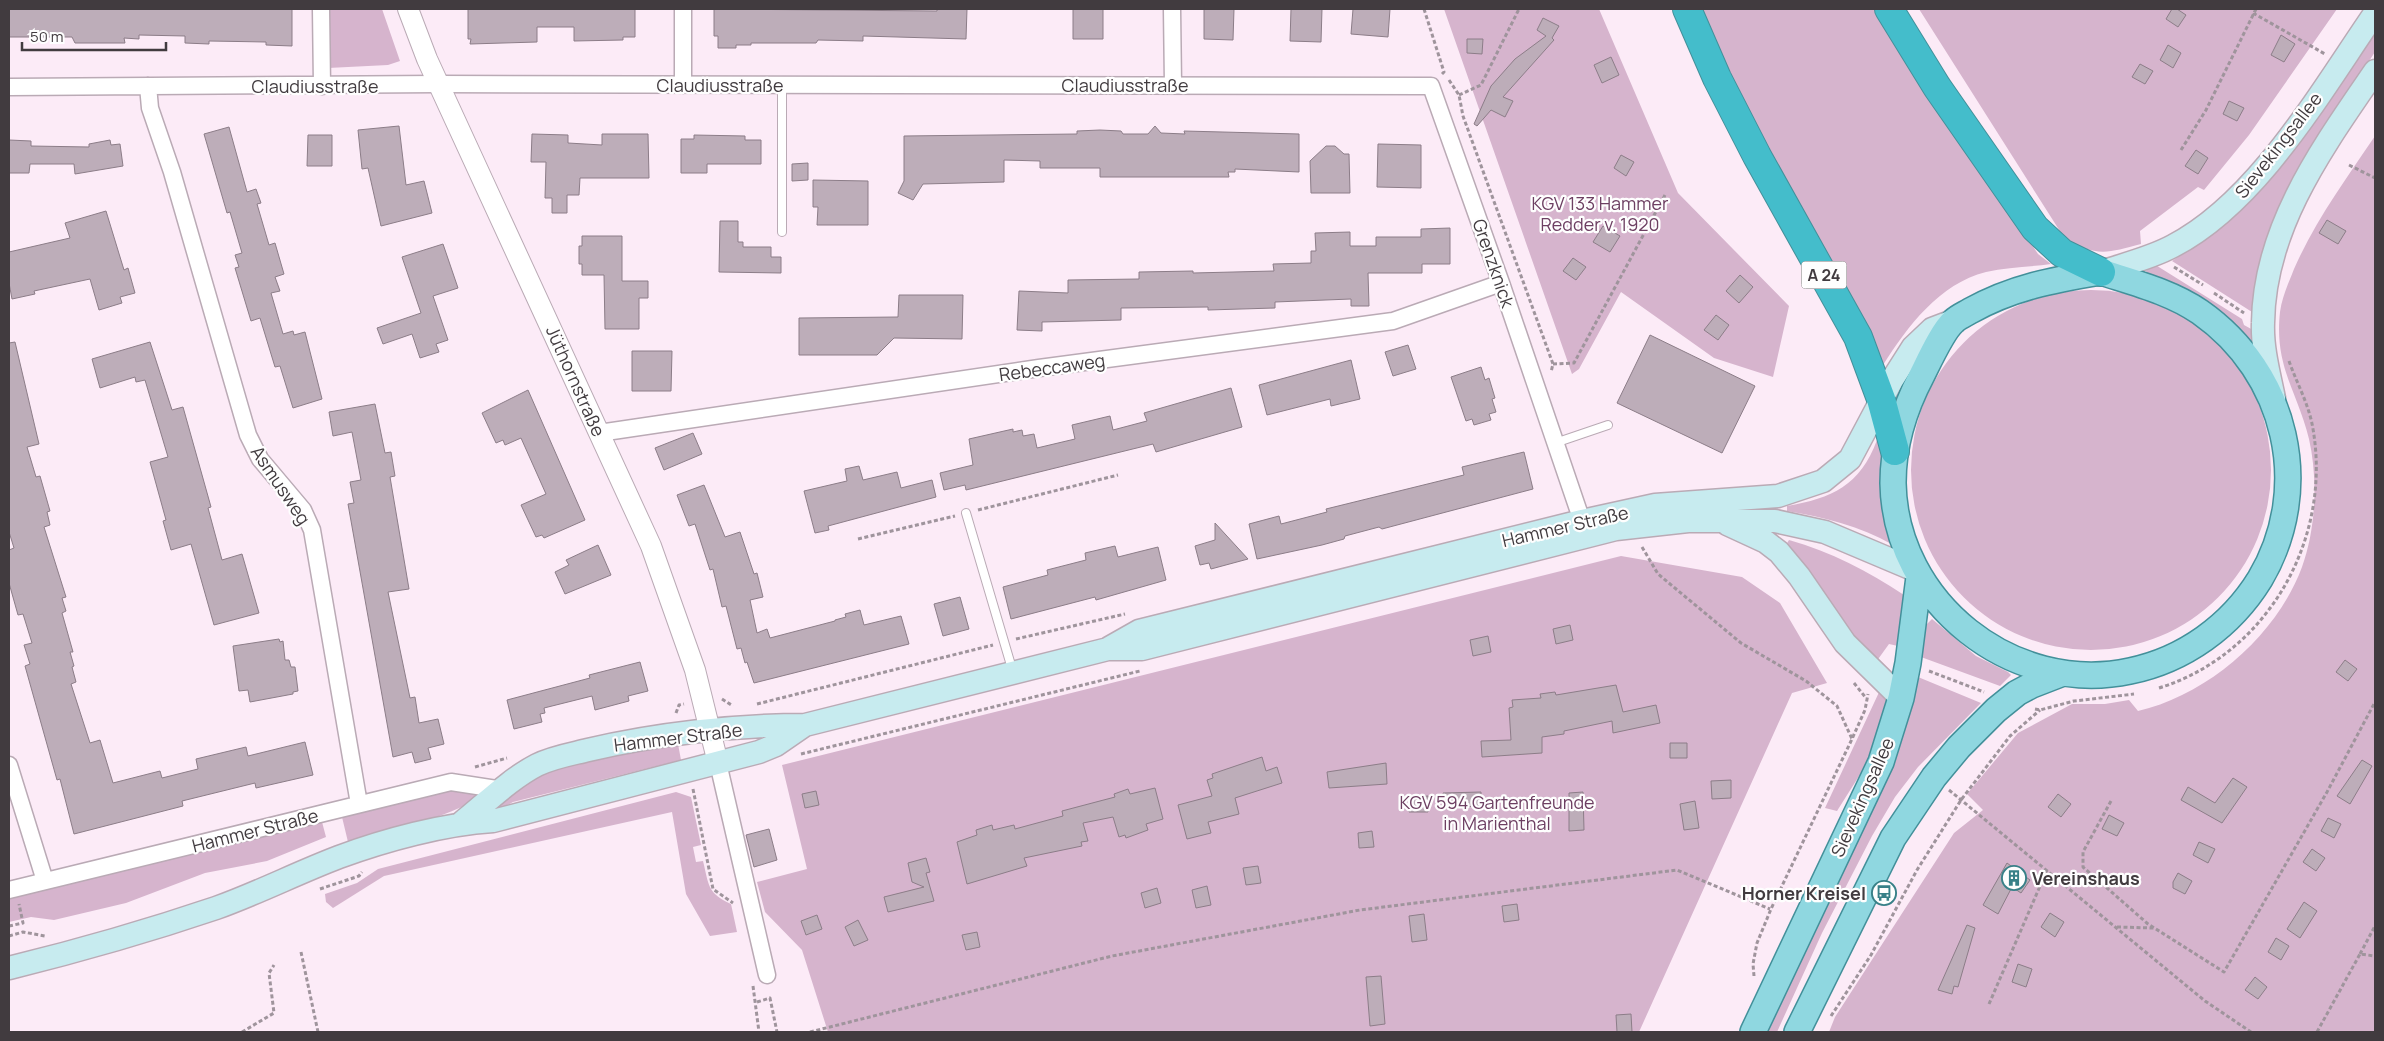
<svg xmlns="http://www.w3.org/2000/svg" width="2384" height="1041" viewBox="0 0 2384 1041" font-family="Manrope,sans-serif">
	<rect width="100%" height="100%" fill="#fcebf7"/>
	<path fill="#d6b4cd" d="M328 9H382L400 61 388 65 328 68Z
		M1444 9H1599L1678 193 1789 306 1773 377 1714 358 1621 292 1579 369 1572 374Z
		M1699 9H1876L2038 254 2051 264C2030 267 2007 267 1986 272 1939 284 1908 326 1883 365L1860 311 1747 111Z
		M1919 9H2337L2249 135 2204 190 2198 187 2140 231 2141 244C2107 253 2095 258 2063 236Z
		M2375 32V52C2351 89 2324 125 2301 163 2278 204 2261 266 2252 312L2172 261 2211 235 2238 211Z
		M2375 136V1032H1829L1835 1017 1954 833 1983 810 1967 794 2018 733 2072 704H2105L2129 700 2138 711C2208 695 2277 635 2302 567 2316 528 2318 479 2309 439 2297 390 2274 367 2280 312 2282 297 2289 282 2294 269 2315 221 2346 179 2375 136Z
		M2154 264 2242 319 2244 325 2253 330 2258 343 2252 346 2170 283 2146 273 2147 265Z
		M1911 470a180 180 0 1 1 360 0a180 180 0 1 1-360 0Z
		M1877 440 1880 441 1893 545C1860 526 1824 517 1787 511V506C1832 498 1860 486 1877 440Z
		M1789 540C1831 552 1868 571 1904 595L1898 646 1889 644 1876 662 1856 645 1784 548Z
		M1621 556 1742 577 1780 603 1827 683 1792 693 1639 1032H828L802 950 765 912 757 882 807 869 782 765Z
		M1932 619 1976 656 2008 672 2011 675 2000 686 1921 657 1924 627Z
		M1918 677 1981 703 1918 767 1895 797 1872 836 1822 933 1777 1032H1764Z
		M1881 688 1887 702 1866 765 1837 811 1825 808Z
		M678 744 681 760 513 802 494 812 492 808 552 766Z
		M455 790 483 795C442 821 394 829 348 842L342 817 438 792Z
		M676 792 691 797 701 845 693 847 696 862 703 861C709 885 707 893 731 904L737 932 710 936 686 894 672 812 384 876 333 908 326 902 325 894 357 883 378 869Z
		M322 822 326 837 267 861 205 873 126 903 54 920 31 917 9 922V899Z"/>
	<path fill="#bdadb9" stroke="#8c7d88" d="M9 9H292V46L266 45V42L209 41V44L185 43V36L139 35V39L124 38 125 43H75L72 37H9Z
		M468 9H635V37H623V40L574 41V27H537V42L470 44 471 39H468Z
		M714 9 937 11V9H967L966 39 863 36V41L818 40 816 43H751V45H736V48H718V36H714Z
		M1073 9H1103V39H1073Z
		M1204 9H1234L1233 40 1204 39Z
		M1291 9H1322L1321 42 1290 41Z
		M1353 9H1390L1388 37 1351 34Z
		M2172 9H2177L2186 15 2178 27 2166 19Z
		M1543 18 1559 26 1552 38 1554 40 1503 97 1513 101 1505 117 1491 110 1477 126 1474 124 1491 86 1515 59 1546 36 1537 30Z
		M2281 35 2295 44 2284 62 2271 55Z
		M1467 39H1483L1482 54 1467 53Z
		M2168 45 2181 53 2173 68 2160 60Z
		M1611 57 1619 75 1602 83 1594 65Z
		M2140 64 2153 71 2145 84 2132 77Z
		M2229 101 2244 108 2237 121 2223 114Z
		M399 126 406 185 424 181 432 213 381 226 368 168 362 169 358 130Z
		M1155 126 1161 133 1185 134 1184 131 1299 134V172L1235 169V172H1228L1229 177H1100V168H1040V161L1004 160V182L923 184 913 200 898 193 904 181V136L1077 134V131L1100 130 1121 131 1123 134H1148Z
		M229 127 247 192 256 189 261 203 257 204 269 245 275 243 284 274 275 277 280 291 271 293 283 334 293 331 294 335 305 332 322 399 293 408 280 366 275 367 260 318 251 321 235 268 239 267 235 255 242 253 230 212 227 213 204 134Z
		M532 134 568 135V143L602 145V134H648L649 178H580L579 195H567V213H552V198H545L546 162H531Z
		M308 135H332V166H307Z
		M694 135 745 136V140H761V164H707V173H681V139H694Z
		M9 140 31 141V146L89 147V144L110 140 111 145 120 144 123 166 75 174 74 164H30L29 173H9Z
		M1378 144 1421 145V188L1377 187Z
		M1326 146H1335L1344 154H1349L1350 193H1311L1310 161Z
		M2196 150 2208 158 2198 174 2185 166Z
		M1621 155 1634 162 1626 176 1614 168Z
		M808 163V180L792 181V164Z
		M813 180 868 181V225H817L818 207H813Z
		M106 211 124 270 128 268 135 293 120 297 122 303 99 310 90 279 34 291 35 294 12 299 9 283V252L70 238 65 223Z
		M2327 220 2346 231 2338 244 2319 233Z
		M720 221H738V242H743V247H771V257H781V273L719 272Z
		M1603 226 1620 236 1610 252 1593 242Z
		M1450 228V264H1422V273H1368L1369 306H1351V299L1275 302V308L1208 310V307L1121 308V320L1042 322V331L1017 330 1019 291 1068 293V280L1139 279V272L1193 271V273L1274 271 1273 264 1311 263V251H1316L1315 233 1350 232V246H1376V237H1421V229Z
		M582 236H622V281H648V298H639V329H605L604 275H582V264H579V246H582Z
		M443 244 458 288 433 296 448 340 436 344 439 352 420 358 412 334 383 344 377 328 421 313 402 257Z
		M1573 258 1586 267 1576 280 1563 271Z
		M1740 275 1753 287 1739 303 1726 291Z
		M899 295H963L962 339 894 338 877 355H799V318L898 317Z
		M1716 315 1729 325 1718 340 1704 330Z
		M1650 335 1755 386 1722 453 1617 403Z
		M15 342 39 444 27 447 36 477 40 476 50 511 47 512 50 525 44 527 66 597 62 598 66 611 62 613 73 652H70L74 666 72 667 76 682 71 684 90 743 100 740 113 783 160 771 162 778 198 769 196 759 246 747 248 756 305 742 313 775 256 788 255 783 182 801 183 806 74 834 60 779 57 780 25 666 30 664 24 645 32 643 23 614 18 615 9 583V550L14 548 9 532V343Z
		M150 342 172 410 183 407 211 507 208 508 222 560 242 554 259 613 214 625 191 544 171 550 163 521 166 520 150 462 168 457 145 380 136 382 135 377 100 388 92 359Z
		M1408 345 1416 369 1393 376 1385 352Z
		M632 351H672L671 391H632Z
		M1351 360 1360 399 1331 406 1330 399 1267 415 1259 385Z
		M1481 367 1485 380 1489 378 1495 398 1492 399 1496 412 1489 414 1491 420 1474 425 1472 419 1466 421 1451 377Z
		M1231 388 1242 427 1156 452 1153 444 966 490 965 485 944 490 940 473 973 465 969 439 1013 429V432L1022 430 1023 436 1034 434 1037 448 1075 439 1072 425 1110 416 1113 430 1147 421 1144 413Z
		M528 390 585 520 544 538 542 535 536 537 521 505 546 494 521 438 505 445 503 440 496 443 482 413Z
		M375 404 385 453 391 452 395 476 390 477 409 589 388 592 410 698 415 697 419 723 438 719 444 744 428 748 431 759 415 763 412 752 393 757 348 504 354 503 350 482 361 480 352 432 333 436 329 412Z
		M693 433 702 454 664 470 655 448Z
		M1524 452 1533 489 1382 529 1379 527 1345 536 1344 539 1322 545 1257 559 1249 524 1279 516 1281 524 1327 512 1326 509 1464 475 1462 467Z
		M859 466 863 480 897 472 901 488 932 480 936 497 828 526 829 530 815 533 804 491 847 481 845 469Z
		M704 485 725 537 740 532 754 574 757 573 763 597 750 600 757 633 767 629 770 638 835 621V620L846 617 845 614 860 610 864 625 901 616 909 644 754 683 747 662 745 663 741 648 737 649 726 606 722 607 713 569 710 570 695 524 689 526 677 495Z
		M1215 523 1248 559 1211 569 1209 563 1200 565 1195 546 1215 540Z
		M598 545 611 575 565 594 555 572 569 565 566 560Z
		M1115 546 1118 557 1158 547 1166 580 1096 600 1095 597 1011 619 1003 587 1048 575 1047 570 1086 560 1085 553Z
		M960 597 969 629 943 636 934 604Z
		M1570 625 1573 640 1556 644 1553 629Z
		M1488 636 1491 652 1473 656 1470 640Z
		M279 639 280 642 283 641 285 660H289L291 667H295L298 691 293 692V694L250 702 248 690 239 691 233 646Z
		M2345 660 2357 669 2348 681 2336 672Z
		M640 662 648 691 628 696 629 701 595 710 592 696 544 708 545 713 540 714 542 722 514 729 507 700 590 678 589 675Z
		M1616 685 1623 712 1656 705 1660 723 1613 733 1612 721 1564 731V734L1542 737V753L1482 757 1481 741 1511 740 1509 708 1513 707 1512 700 1541 698 1540 694 1555 692 1556 695Z
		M1670 743H1687V758H1670Z
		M1262 757 1266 771 1277 767 1282 783 1235 798 1239 814 1208 822 1211 833 1187 839 1178 805 1212 796 1207 780 1213 778 1212 774Z
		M2362 760 2372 766 2350 804 2337 796Z
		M1386 763 1387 784 1329 788 1327 772Z
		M2233 778 2247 787 2222 823 2181 800 2188 787 2215 803Z
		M1731 780V798L1712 799 1711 781Z
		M1155 788 1163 819 1146 824 1148 830 1126 838 1125 835 1119 837 1113 817 1083 823 1088 841 1081 842 1082 846 1024 858 1027 866 967 884 957 842 977 835 976 830 992 825 993 830 1014 825 1015 829 1063 816 1062 811 1115 797 1114 794 1128 789 1130 794Z
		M816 791 819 805 805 808 802 794Z
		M1481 792V806L1444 808 1443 793Z
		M1583 792 1584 830 1569 831V793Z
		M2058 794 2071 804 2061 817 2048 807Z
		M1428 796V812H1409V797Z
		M1695 801 1699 828 1684 830 1680 804Z
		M2109 815 2124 823 2117 836 2102 829Z
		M2328 818 2341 824 2334 838 2321 831Z
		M769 829 777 860 754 867 746 835Z
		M1372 831 1374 847 1359 848 1358 833Z
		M2199 842 2215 849 2208 863 2193 855Z
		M2312 849 2325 858 2316 871 2303 862Z
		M926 858 930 872 926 873 934 901 888 912 884 897 924 887 912 882 908 863Z
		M2007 863 2030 880 2021 893 2012 887 1998 914 1983 905Z
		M1258 866 1261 883 1246 885 1243 868Z
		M2178 873 2192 881 2185 894 2173 888V882Z
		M1207 886 1211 905 1196 908 1192 890Z
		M1157 888 1161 903 1145 908 1141 893Z
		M2304 902 2317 911 2300 938 2287 929Z
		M1517 904 1519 920 1504 922 1502 906Z
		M2050 913 2064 922 2055 937 2041 927Z
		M1424 914 1427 940 1412 942 1409 916Z
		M817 915 822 929 806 935 801 921Z
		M858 920 868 940 854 946 845 927Z
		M1967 925 1975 928 1958 987 1954 986 1952 994 1938 990Z
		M977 932 980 947 966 950 962 935Z
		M2276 938 2289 946 2281 960 2268 952Z
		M2018 964 2032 969 2026 987 2012 982Z
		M1381 976 1385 1024 1370 1026 1366 977Z
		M2255 977 2267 987 2258 999 2245 990Z
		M1631 1014 1632 1032H1617L1616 1015Z"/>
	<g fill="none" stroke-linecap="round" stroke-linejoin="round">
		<defs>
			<path id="service" d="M782 84V232
				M1555 443 1608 425
				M966 513 1013 672"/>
			<path id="minor" d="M321 9 322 86
				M683 9V85
				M1172 9 1173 85
				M148 86 150 108 172 172 248 435 260 459 303 510 312 530 359 804
				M9 87 438 84 1431 86 1501 283 1582 521
				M599 433 1039 368 1393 321 1501 283
				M718 763 767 975
				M9 765 45 881
				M9 890 451 782 503 790"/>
			<path id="tertiary" d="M408 9 427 59 651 546 695 670 718 763"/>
			<path id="secondary" d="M2101 272C2125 264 2151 258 2173 246 2258 202 2321 91 2375 13
				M2274 398C2269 374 2262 348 2263 323 2264 227 2323 147 2375 71
				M1727 524 1766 542 1779 552 1799 576 1845 643 1901 698
				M1109 648 1139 631 1582 521 1655 505 1778 496 1823 481 1850 459 1892 380 1913 347 1932 329 1953 321
				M461 823C485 804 510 779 537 765 553 757 572 754 588 750 656 734 735 725 805 725L1108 649H1142L1616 529 1688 521H1775L1825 532 1915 570
				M9 968C78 951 148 931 216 908 258 893 297 873 339 857 385 840 444 824 493 821L759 752 776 745 805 725"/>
			<path id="primary" d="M2101 272C2135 283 2171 292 2200 312 2287 373 2314 488 2260 579 2231 626 2184 660 2130 671 2013 696 1895 603 1893 483 1893 444 1904 409 1922 375 1929 361 1943 330 1954 321 1958 317 1965 314 1970 311 2013 287 2053 280 2101 272Z
				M1753 1032 1881 762 1901 698 1908 663 1919 577
				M1797 1032 1893 838 1934 777 1959 747 1996 710 2017 693 2032 685 2063 673"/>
			<path id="motorway" d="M1687 9 1717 78 1757 156 1858 337 1881 399 1895 451
				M1889 9 1937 87 2035 228 2062 253 2101 272"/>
		</defs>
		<use href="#service" stroke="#baaab5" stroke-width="10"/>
		<use href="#minor" stroke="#baaab5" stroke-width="19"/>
		<use href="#tertiary" stroke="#baaab5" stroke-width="22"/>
		<use href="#secondary" stroke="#baaab5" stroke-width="25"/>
		<use href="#primary" stroke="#43909a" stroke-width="28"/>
		<use href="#motorway" stroke="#43909a" stroke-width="30"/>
		<path stroke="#9f949c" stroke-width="3" stroke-dasharray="4 2.5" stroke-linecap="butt" d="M1424 9 1444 72 1442 74
			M2253 13 2325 54
			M1449 80 1459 95 1463 116 1553 364 1551 372
			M1459 95 1481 85 1519 9
			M2181 150 2206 110 2256 9
			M2349 165 2375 178
			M2174 267 2203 285
			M2214 293 2244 313
			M1553 364 1574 363 1665 195
			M978 510 1118 475
			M858 539 955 516
			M1642 547 1658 574 1741 643 1806 681 1837 706 1852 739
			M1016 639 1125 614
			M1929 671 1984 692
			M1854 683 1866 698
			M2159 688C2268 654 2332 539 2313 429 2309 404 2297 384 2289 361
			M722 699 733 706
			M757 704 993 645
			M2035 709 2040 710 2074 701 2134 694
			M676 713 679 705 684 704
			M801 754 1140 671
			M475 767 507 758
			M693 789 713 889 733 903
			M1949 790 2205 1001 2251 1032
			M2111 801 2083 852V867L2148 924 2224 972 2327 792 2375 702
			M320 889 359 876 362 872
			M9 926 23 923 19 904
			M2117 927 2154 928
			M9 936 23 932 45 936
			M301 952 318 1032
			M2360 954 2375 926
			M1754 976 1753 964 1757 943 1771 909 1852 739 1865 710 1868 694
			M753 986 759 1032
			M757 1002 770 998 777 1032
			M1989 1004 2047 870
			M1831 1016 1871 955 1917 870 1961 800 2010 736 2040 710
			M242 1032 274 1013 269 973 274 965
			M810 1032 1112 956 1360 910 1677 870 1770 909
			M2317 1032 2360 954 2375 956"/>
		<use href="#service" stroke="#fff" stroke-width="8"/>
		<use href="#minor" stroke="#fff" stroke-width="16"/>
		<use href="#tertiary" stroke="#fff" stroke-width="20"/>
		<use href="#secondary" stroke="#c7ebef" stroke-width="22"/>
		<use href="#primary" stroke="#8fd7e0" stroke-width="25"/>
		<use href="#motorway" stroke="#44bdcb" stroke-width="28"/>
	</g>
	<defs>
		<symbol id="building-ring" viewBox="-11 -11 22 22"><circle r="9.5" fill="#fefefe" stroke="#388088" stroke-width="1.5"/><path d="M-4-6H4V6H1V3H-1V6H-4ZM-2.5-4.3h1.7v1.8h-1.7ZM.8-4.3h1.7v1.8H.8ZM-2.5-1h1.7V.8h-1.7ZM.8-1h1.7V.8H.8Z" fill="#388088"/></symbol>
		<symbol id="bus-ring" viewBox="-11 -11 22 22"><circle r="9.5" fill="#fefefe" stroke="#388088" stroke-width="1.5"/><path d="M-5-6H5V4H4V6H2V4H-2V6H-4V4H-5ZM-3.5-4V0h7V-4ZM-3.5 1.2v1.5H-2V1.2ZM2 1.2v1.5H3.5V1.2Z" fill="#388088"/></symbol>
	</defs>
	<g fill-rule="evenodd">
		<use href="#building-ring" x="2000" y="864" width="28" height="28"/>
		<use href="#bus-ring" x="1870" y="879" width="28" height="28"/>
	</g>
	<g text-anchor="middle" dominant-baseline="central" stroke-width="4.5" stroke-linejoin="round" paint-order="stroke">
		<rect fill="#fefefe" stroke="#7a7678" stroke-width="1" x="1801.5" y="261.5" width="45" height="27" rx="4"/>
		<g font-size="16" font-weight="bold" fill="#413b3f">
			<text x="1824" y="275">A 24</text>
		</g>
		<g font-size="18" fill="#413b3f" stroke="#fefefe">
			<text x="720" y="85">Claudiusstraße</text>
			<text x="1125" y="85">Claudiusstraße</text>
			<text x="315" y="86">Claudiusstraße</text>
			<text transform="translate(2278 145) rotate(-52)">Sievekingsallee</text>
			<text transform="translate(1494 263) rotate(71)">Grenzknick</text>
			<text transform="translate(1052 367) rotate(-8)">Rebeccaweg</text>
			<text transform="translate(576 381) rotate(66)">Jüthornstraße</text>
			<text transform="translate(281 485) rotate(56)">Asmusweg</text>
			<text transform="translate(1565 526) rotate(-13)">Hammer Straße</text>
			<text transform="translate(678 737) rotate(-7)">Hammer Straße</text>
			<text transform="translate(1862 797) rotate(-66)">Sievekingsallee</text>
			<text transform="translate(255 830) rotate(-14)">Hammer Straße</text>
		</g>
		<g font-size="18" fill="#6d3f62" stroke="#fefefe">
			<text x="1600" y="203">KGV 133 Hammer<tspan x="1600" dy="21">Redder v. 1920</tspan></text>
			<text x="1497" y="802">KGV 594 Gartenfreunde<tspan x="1497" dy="21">in Marienthal</tspan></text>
		</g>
		<g font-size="18" font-weight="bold" fill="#413b3f" stroke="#fefefe" text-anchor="start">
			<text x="2032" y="878">Vereinshaus</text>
			<text x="1866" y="893" text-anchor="end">Horner Kreisel</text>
		</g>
	</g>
	<rect width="2384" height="1041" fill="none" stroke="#413b3f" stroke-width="20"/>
	<path d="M22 42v8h144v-8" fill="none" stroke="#413b3f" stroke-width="2.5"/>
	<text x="30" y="42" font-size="15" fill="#413b3f" stroke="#fefefe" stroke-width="4" paint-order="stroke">50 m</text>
</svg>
